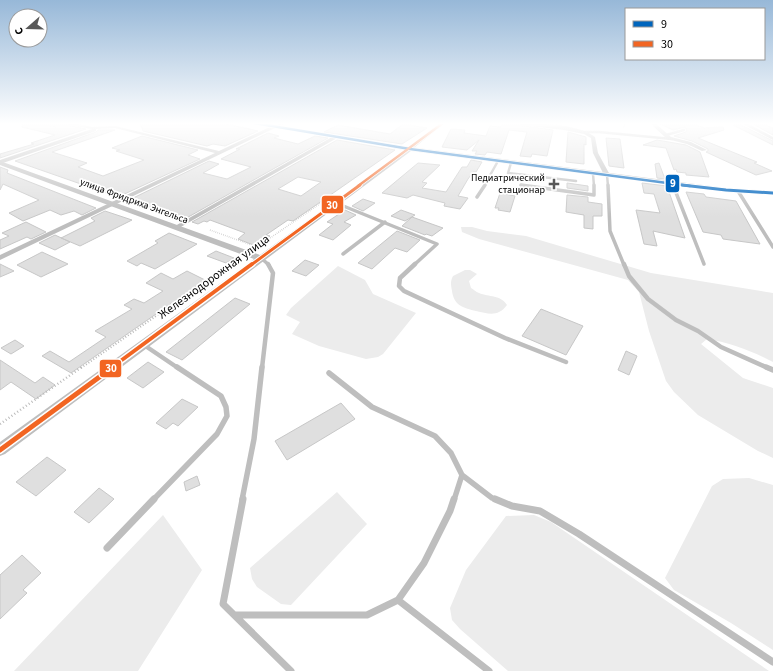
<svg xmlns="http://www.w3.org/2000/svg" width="773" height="671" viewBox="0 0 773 671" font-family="'Source Sans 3',sans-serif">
	<rect width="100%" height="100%" fill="#fff"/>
	<path fill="#ececec" d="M461 227H472L487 231 526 236 651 273 773 293V362C752 351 731 343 707 339L701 344 743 378 773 388V458L758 451 698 415 674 392 666 381 649 331 639 292 628 280 479 239 462 232Z
		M338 266 365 280 373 294 416 313 383 354 378 357 366 359 319 346 292 334 300 322 286 315 291 308Z
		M465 270H470L477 274 469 281 471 288C473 289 476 292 479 293 489 297 501 295 507 305 498 317 489 314 476 311 464 308 454 306 452 291 451 285 450 282 453 276Z
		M749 478 773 485V650L731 623 674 590 665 578 712 486 723 479Z
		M337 492 367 524 291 605 281 604 257 587 252 579 250 568Z
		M163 515 202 570 138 671H14Z
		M534 515 551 522 769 671H508L460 629 452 620 450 608 466 570 506 516Z"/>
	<path fill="#dfdfdf" stroke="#c7c7c7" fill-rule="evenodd" d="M23 123H58L86 129 0 158V154L34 144 31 143 55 135 22 127Z
		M140 123H222L258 131 225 146 213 144 207 146 143 131Z
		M502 123 553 130 547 156 532 154 531 157 520 156 527 132 509 130 501 154 487 152 485 155 475 154 477 151H472L479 140 467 150 442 147 451 129 465 130 464 133 486 136 490 126 501 127Z
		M658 123H692L704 128 723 127 724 130 698 138 757 162 754 163 772 171 756 175 706 152 708 151V149L692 141 674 136 686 132 687 130 685 127 673 130Z
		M403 124 427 128 402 144 324 132 338 125 390 134Z
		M753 124H763L773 128V135Z
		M733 125H741L773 141V145Z
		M98 130H115L52 152 87 163 78 167 103 176 144 160 116 151 120 150 112 148 142 136 198 150 188 155 200 159 118 197 15 161 96 132Z
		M568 132 586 137V145L584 144V164L566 162Z
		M268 133 279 136 274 138 298 144 315 136 328 138 183 220 127 201 209 161 219 164 203 173 227 179 251 167 221 159 240 149H236Z
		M606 138 620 139 624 168 609 166Z
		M337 140 395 150 293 221 288 220 266 235 270 236 256 246 238 239 245 233 210 220 207 222 204 221 198 224 192 222ZM298 177 321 182 301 196 278 189Z
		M657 140 686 145 700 152 709 177 686 175V173L677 172 676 169 674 170 666 148 643 145Z
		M471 160 482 162 476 172H473L468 179 458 196 468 198 460 209 444 206 445 203 413 195 407 198 382 193 418 163 440 165 422 182 427 183 422 188 446 192 462 167H467Z
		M659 163 665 179 657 178 655 164Z
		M0 167 8 170 7 173 96 208 82 215 74 211 61 215 50 210 23 221 9 213 39 200 3 184 0 190Z
		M567 183 588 186V191L567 188Z
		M642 183 667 186 685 238 653 231 657 246 644 244 636 210 660 213 654 194 644 193Z
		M686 192 704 194 706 197 736 201 760 244 723 239 721 235 703 232Z
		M500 193 515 196 510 212 498 210 499 208H495Z
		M567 195 588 197V202L602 204V216H593V229L584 228V215L566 212Z
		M363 199 375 203 363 211 352 206Z
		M345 210 356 215 344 222 351 225 333 240 319 235 333 224 327 222Z
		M401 210 415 215 405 221 391 216Z
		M105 211 132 220 80 246 61 238 95 221 91 218Z
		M412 217 443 228 432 236 426 234 425 235 402 226Z
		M26 222 46 232 31 239 27 237 0 249V240L9 236 2 233Z
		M397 231 420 240 407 252 395 248 372 269 358 263Z
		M169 233 197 244 155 269 141 263 137 266 127 261 158 243 155 241Z
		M55 235 70 242 55 250 39 243Z
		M216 251 234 258 226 263 207 256Z
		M42 252 68 264 41 277 17 265Z
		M305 260 319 265 306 276 292 271Z
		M0 264 14 271 0 277Z
		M187 271 205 280 71 373 42 356 50 351 69 362 106 337 95 331 132 309 124 305 134 299 144 303 163 291 146 283 161 273 173 279Z
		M235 298 250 304 182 360 166 352Z
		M541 309 583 326 566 355 522 336Z
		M15 340 24 346 11 354 1 348Z
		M626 351 637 356 629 375 618 370Z
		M0 360 35 383 43 377 55 385 36 399 11 382 0 390Z
		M148 362 164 372 143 388 127 378Z
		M182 399 198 407 178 426 173 423 166 429 156 423Z
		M341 403 355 419 287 460 275 441Z
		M47 457 66 470 36 496 16 482Z
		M197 476 200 485 186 491 184 482Z
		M99 488 114 499 89 523 74 512Z
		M22 555 41 573 23 590 27 593 0 619V575Z"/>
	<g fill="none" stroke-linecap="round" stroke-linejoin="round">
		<path stroke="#b9b9b9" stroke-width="1" stroke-dasharray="0.5 1" stroke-linecap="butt" d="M37 123 56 127
			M220 123 251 129
			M623 128 626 123"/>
		<path stroke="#b9b9b9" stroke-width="1.5" stroke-dasharray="0.5 1.5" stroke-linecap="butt" d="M210 230 257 247 324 201
			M230 265 239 259"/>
		<path stroke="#b9b9b9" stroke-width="2" stroke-dasharray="1 2" stroke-linecap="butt" d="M81 368 231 264"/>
		<path stroke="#b9b9b9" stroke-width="2.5" stroke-dasharray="1 2.5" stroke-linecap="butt" d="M0 424 82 367"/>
		<path stroke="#bebebe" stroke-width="2.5" d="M583 132H599L672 139
			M666 135 684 130
			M511 163 508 173 576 181
			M593 174 594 186
			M607 175 608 186
			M672 183 673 186
			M521 185 525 186
			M484 186 498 161"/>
		<path stroke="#bebebe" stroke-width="3.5" d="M521 185 594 195V185
			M608 185 610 231 624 265
			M673 185 704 264
			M738 191 773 247
			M477 197 485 185
			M336 203 437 244 414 265
			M343 254 385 222
			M261 258 269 265"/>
		<path stroke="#bebebe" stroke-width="4.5" d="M415 264 400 278 399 286 404 291 505 338 566 362
			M624 264 629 276 648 299 676 320 698 331 721 347 768 368
			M144 345 178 368
			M262 368 273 273 268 264"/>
		<path stroke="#bebebe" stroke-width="5.5" d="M766 367 773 370
			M329 373 372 407 435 436 451 453 462 475 492 498 498 500
			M153 500 217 434 227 416 226 407 221 396 177 367
			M242 500 254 439 262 367
			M454 500 462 475"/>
		<path stroke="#bebebe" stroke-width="7" d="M243 499 223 604 291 671
			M495 499 512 506 540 511 579 534 773 662
			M107 548 154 499
			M398 600 489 671
			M235 615H367L398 600 424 563 450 511 454 499"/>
		<path fill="#bebebe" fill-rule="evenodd" d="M59 123H72L92 127 115 126 219 151 270 127 252 123 274 125 284 123 280 126 409 147 440 123H445L410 151 337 138 179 228H175V226L332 137 275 128 0 260V255L215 153 115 128 96 129V131L0 164V160L92 129Z
			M503 123C527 123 577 122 595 137L598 153 610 175 607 177 604 175 593 153 591 138 584 134 564 130Z
			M650 123H655L671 137 691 142 707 150 702 151 687 144 667 139Z
			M741 123H747L773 137V140Z"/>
		<path fill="#bebebe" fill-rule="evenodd" d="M410 147 726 188 773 191V195L726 192 411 151 5 454 0 456V442L254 259 0 165V161L260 255Z"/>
		<defs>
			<path id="bus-1-far1" d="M254 123 410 149 690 186"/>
			<path id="bus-1" d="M682 185 726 190 773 193"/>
			<path id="bus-2-far3" d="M358 186 443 123"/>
			<path id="bus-2-far2" d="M251 265 360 185"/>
			<path id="bus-2-far1" d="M111 368 252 264"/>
			<path id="bus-2" d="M0 450 113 367"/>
		</defs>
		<use href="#bus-1-far1" stroke="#fff" stroke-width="4"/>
		<use href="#bus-1" stroke="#fff" stroke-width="5"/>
		<use href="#bus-2-far3" stroke="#fff" stroke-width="4"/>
		<use href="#bus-2-far2" stroke="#fff" stroke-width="5"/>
		<use href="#bus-2-far1" stroke="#fff" stroke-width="7"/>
		<use href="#bus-2" stroke="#fff" stroke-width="8"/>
		<use href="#bus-1-far1" stroke="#0065bd" stroke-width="2.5"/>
		<use href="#bus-1" stroke="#0065bd" stroke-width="3"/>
		<use href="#bus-2-far3" stroke="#f26522" stroke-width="2.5"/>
		<use href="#bus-2-far2" stroke="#f26522" stroke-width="3"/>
		<use href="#bus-2-far1" stroke="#f26522" stroke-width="4"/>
		<use href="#bus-2" stroke="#f26522" stroke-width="5"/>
	</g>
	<linearGradient id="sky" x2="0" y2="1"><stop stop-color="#97b8d8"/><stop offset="0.57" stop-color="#fff"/><stop offset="1" stop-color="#fff" stop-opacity="0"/></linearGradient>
	<rect width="773" height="217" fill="url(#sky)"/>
	<path fill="#595959" stroke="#fff" stroke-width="1.5" d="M552 178h4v4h4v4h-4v4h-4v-4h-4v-4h4z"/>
	<g text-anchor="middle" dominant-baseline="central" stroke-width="3.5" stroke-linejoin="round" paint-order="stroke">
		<g font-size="10" fill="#000" stroke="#fff" text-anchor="end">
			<text x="545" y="178">Педиатрический<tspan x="545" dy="12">стационар</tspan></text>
		</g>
		<g font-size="10" fill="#000" stroke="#fff">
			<text transform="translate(134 201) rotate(20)">улица Фридриха Энгельса</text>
		</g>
		<g font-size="12" fill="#000" stroke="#fff">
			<text transform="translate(214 277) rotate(-36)">Железнодорожная улица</text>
		</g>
	</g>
	<g stroke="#fff" stroke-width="1.5">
		<rect x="665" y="174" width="15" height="19" rx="4" fill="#0065bd"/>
		<rect x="321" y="195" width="23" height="19" rx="4" fill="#f26522"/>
		<rect x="99" y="359" width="23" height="19" rx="4" fill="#f26522"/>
	</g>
	<g font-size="11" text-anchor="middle" font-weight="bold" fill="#fff">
		<text x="673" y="187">9</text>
		<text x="332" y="209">30</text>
		<text x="111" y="372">30</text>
	</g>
	<rect x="625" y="8" width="140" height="52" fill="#ffffff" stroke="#999999"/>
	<rect x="633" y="21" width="20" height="6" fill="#0065bd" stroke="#999999"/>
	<text x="661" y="28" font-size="12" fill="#000000">9</text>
	<rect x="633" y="41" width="20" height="6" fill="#f26522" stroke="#999999"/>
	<text x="661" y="48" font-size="12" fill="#000000">30</text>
	<g transform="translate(28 28) rotate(250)"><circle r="19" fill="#ffffff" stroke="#999999"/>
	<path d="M0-3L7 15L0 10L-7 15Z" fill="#595959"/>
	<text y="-6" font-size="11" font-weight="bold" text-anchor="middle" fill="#000000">С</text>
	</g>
</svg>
